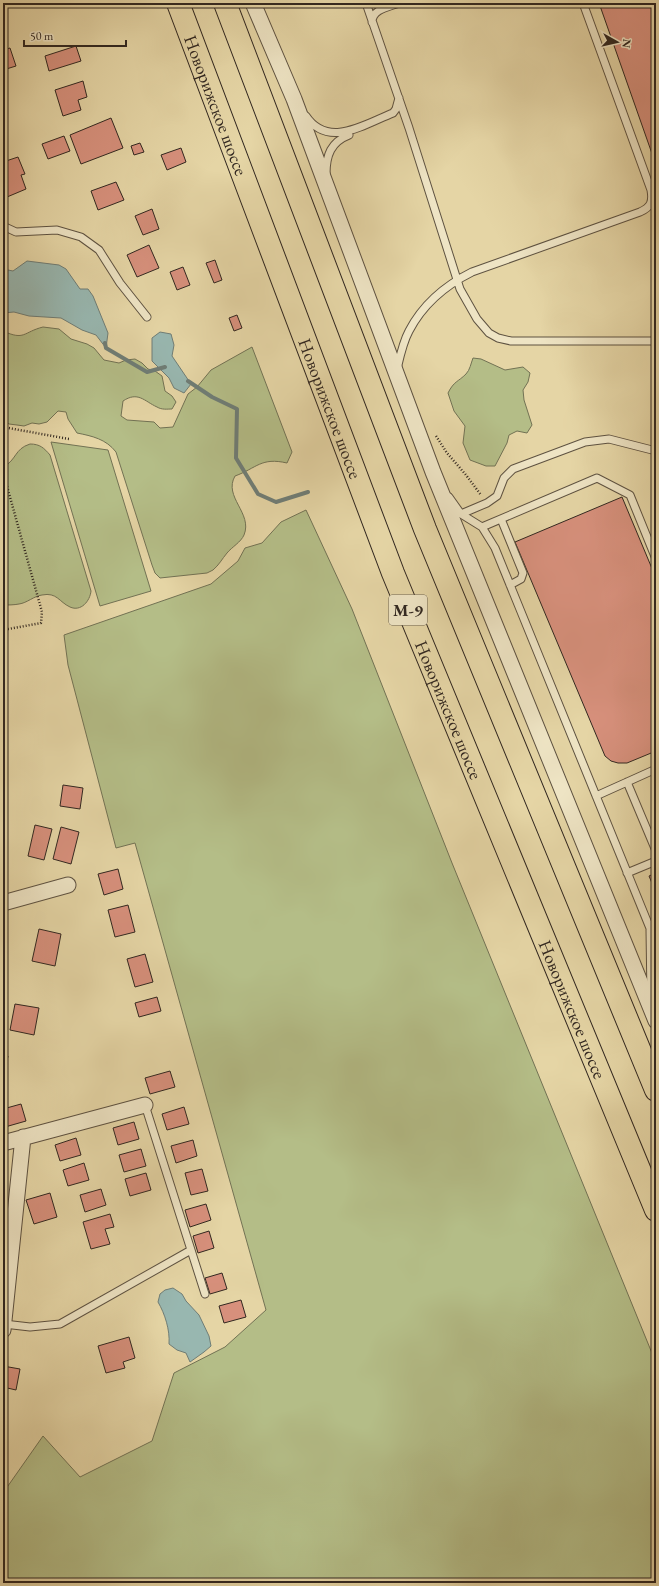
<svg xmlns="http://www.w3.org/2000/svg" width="659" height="1586" viewBox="0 0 659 1586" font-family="'EB Garamond',serif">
	<rect width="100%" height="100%" fill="#e5d5a5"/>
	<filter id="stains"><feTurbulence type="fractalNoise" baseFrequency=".005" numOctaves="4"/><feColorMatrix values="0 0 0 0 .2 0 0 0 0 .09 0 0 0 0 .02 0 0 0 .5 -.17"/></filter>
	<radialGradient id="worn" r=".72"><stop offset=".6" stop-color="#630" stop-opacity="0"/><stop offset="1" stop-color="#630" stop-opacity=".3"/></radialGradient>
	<path fill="#b4bd87" stroke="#727254" d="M43 327 59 329 71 339 87 344 94 348 104 360 119 363 126 360 135 359 142 363 148 369 155 371 162 376 165 391 172 396 176 402 172 409C167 409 162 410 157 407 144 401 138 391 123 401L121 416 127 420 154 422 160 428 173 427 188 394 197 387 211 370 252 347 292 452 287 463C261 457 257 468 235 476 223 497 253 513 244 535 241 542 232 547 227 553 222 559 219 565 213 570L207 573 160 578 155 573 152 565 116 452C106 439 92 436 77 433L68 419 66 412 58 411 47 422 39 424 32 423 24 426 17 425 9 424 3 420V331C25 341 23 332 43 327Z
		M473 358 481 359 505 370 523 367 530 373 528 382 523 390 524 400 532 425 527 433 517 431 509 435 507 443 495 466H486L470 460 463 443 465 426 454 411 448 393C454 381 458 382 466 374 470 370 471 363 473 358Z
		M51 442 108 450 151 591 100 606Z
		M30 444C40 444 44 448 50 455L91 591C90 601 81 612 70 607 59 602 57 592 42 595 34 596 27 603 19 604 14 605 8 605 3 605V536L5 527 3 523V467C17 460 14 449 30 444Z
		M306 510 352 609 452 863 656 1363V1583H3V1493L43 1436 80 1477 152 1441 174 1373 225 1347 266 1310 135 843 116 848 68 665 64 635 211 584 238 561 245 548 262 543 281 522Z"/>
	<path fill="#98b7b0" stroke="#6f7d76" d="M27 261 59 265 66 269 80 289H88L93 296 108 333 106 348 96 335 82 330 61 318 29 316 14 312 3 313V269L13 271Z
		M160 332 171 334 174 345 172 356 191 384 184 393 174 388 169 378 152 361V338Z
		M173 1288 182 1294 186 1301 199 1315 209 1336 211 1346 204 1352 190 1362 186 1353 177 1350 169 1344C170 1330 165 1314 158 1302L160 1294 165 1290Z"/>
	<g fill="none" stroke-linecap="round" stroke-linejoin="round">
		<path stroke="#6f7d76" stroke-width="4" d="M105 343 106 348 147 372 165 367
			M188 381 212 397 237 409 236 458 258 494 276 502 308 492"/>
	</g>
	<path fill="#d7907c" stroke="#312720" d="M599 3H656V165Z
		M76 46 81 61 49 71 45 56Z
		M10 48 16 66 3 70V50Z
		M83 81 87 97 78 100 81 110 63 116 55 90Z
		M111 118 123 148 81 164 70 135Z
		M64 136 70 151 48 159 42 144Z
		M140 143 144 152 134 155 131 146Z
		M181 148 186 162 167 170 161 155Z
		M18 157 25 174 21 175 26 189 7 197 3 187V162Z
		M116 182 124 200 98 210 91 191Z
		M152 209 159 229 143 235 135 216Z
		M149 245 159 268 137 277 127 255Z
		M215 260 222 280 214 283 206 263Z
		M183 267 190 285 177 290 170 272Z
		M237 315 242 328 234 331 229 318Z
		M622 497 656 578V751L627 763H618L611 761 605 756 515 542Z
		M63 785 83 788 80 809 60 806Z
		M35 825 52 829 44 860 28 856Z
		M61 827 79 832 71 864 53 859Z
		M118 869 123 889 104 895 98 874Z
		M656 873V887L654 888 649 876Z
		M128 905 135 932 115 937 108 910Z
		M39 929 61 934 55 966 32 961Z
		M145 954 153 982 135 987 127 959Z
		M157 997 161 1011 139 1017 135 1003Z
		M15 1004 39 1008 34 1035 10 1030Z
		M3 1055 8 1056 3 1081Z
		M170 1071 175 1087 150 1094 145 1078Z
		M21 1104 26 1121 5 1127 3 1121V1109Z
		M184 1107 189 1124 167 1130 162 1114Z
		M134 1122 139 1139 118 1145 113 1128Z
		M76 1138 81 1155 60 1161 55 1145Z
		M193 1140 197 1156 176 1163 171 1146Z
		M141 1149 146 1166 124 1172 119 1155Z
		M84 1163 89 1180 68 1186 63 1170Z
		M202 1169 208 1191 191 1195 185 1173Z
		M146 1173 151 1190 130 1196 125 1179Z
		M101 1189 106 1205 85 1212 80 1195Z
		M50 1193 57 1217 34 1224 26 1200Z
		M206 1204 211 1220 190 1227 185 1210Z
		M110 1214 114 1227 105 1229 110 1244 91 1249 83 1222Z
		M209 1231 214 1248 198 1253 193 1236Z
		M222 1273 227 1289 210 1294 205 1278Z
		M241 1300 246 1317 224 1323 219 1306Z
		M129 1337 135 1358 123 1362 125 1368 106 1373 98 1346Z
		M3 1366 20 1369 16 1390 3 1387Z"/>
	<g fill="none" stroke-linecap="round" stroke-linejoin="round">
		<defs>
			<path id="service" d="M366 3 409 128 460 289 477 319 489 333 498 338 511 341H656
				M372 22C372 9 389 7 399 3
				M306 116C328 149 365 124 393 113L396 109 399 98
				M326 174C326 155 331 142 349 135
				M3 226 16 232 57 230 81 237 99 250 120 283 147 317
				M397 369C400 356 403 342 409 331 423 304 446 285 472 272L640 212C651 207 653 202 651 190L583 3
				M449 497 461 514 482 527 495 548 656 943
				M461 514 487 503 497 496 504 478 513 469 585 442 609 439 656 451
				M501 519 523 573 521 579 510 585
				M482 527 597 478 630 495 656 559
				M627 782 656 851
				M596 796 656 769
				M627 873 656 861
				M651 998 650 930 656 919
				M145 1105 205 1294
				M4 1324 30 1327 60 1324 191 1250"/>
			<path id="minor" d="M253 3 294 99 433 472 656 1021
				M3 903 68 885
				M3 1143 145 1105
				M3 1330 23 1137"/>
			<g id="motorway">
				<path id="s1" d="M178 3 393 573 656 1210"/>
				<path d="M225 3 425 529 656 1090"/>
			</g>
		</defs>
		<use href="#service" stroke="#5e5241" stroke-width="9"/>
		<use href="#minor" stroke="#5e5241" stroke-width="17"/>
		<use href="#motorway" stroke="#312720" stroke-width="24"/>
		<path stroke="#312720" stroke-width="2.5" stroke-dasharray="1 2" stroke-linecap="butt" d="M3 427 69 439
			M436 436 447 453 466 475 481 495
			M3 472 42 612 41 623 3 630"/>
		<use href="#service" stroke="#eee4c4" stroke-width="7"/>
		<use href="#minor" stroke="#eee4c4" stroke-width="15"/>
		<use href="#motorway" stroke="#e5d5a5" stroke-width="22"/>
	</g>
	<g text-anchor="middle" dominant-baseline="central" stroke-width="3" stroke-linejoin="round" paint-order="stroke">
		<rect fill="#eee4c4" stroke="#6a6051" stroke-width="1" x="389" y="595" width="38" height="30" rx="3"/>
		<g font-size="17" font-weight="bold" fill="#312720">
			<text x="408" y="610">М-9</text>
		</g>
		<g font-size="18" fill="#312720" stroke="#eee4c4">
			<text stroke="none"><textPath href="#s1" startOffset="109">Новорижское шоссе</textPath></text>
			<text stroke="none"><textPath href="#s1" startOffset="433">Новорижское шоссе</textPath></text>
			<text stroke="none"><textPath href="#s1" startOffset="757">Новорижское шоссе</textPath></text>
			<text stroke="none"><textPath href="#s1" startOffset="1081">Новорижское шоссе</textPath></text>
		</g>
	</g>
	<rect width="659" height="1586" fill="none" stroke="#e5d5a5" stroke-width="16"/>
	<rect x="4" y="4" width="651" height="1578" fill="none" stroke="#312720" stroke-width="2"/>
	<rect x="8" y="8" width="643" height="1570" fill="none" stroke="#312720"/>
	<g transform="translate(617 42) rotate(98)" stroke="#eee4c4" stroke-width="3" paint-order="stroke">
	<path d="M0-3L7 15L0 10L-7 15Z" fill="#312720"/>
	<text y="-6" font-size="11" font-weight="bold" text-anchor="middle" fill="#312720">N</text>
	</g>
	<path d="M24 40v6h102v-6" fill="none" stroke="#312720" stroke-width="2"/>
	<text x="30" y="40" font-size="12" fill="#312720" stroke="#eee4c4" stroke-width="3" paint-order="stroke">50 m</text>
	<rect width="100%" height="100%" filter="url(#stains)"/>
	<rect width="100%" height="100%" fill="url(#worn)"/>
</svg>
